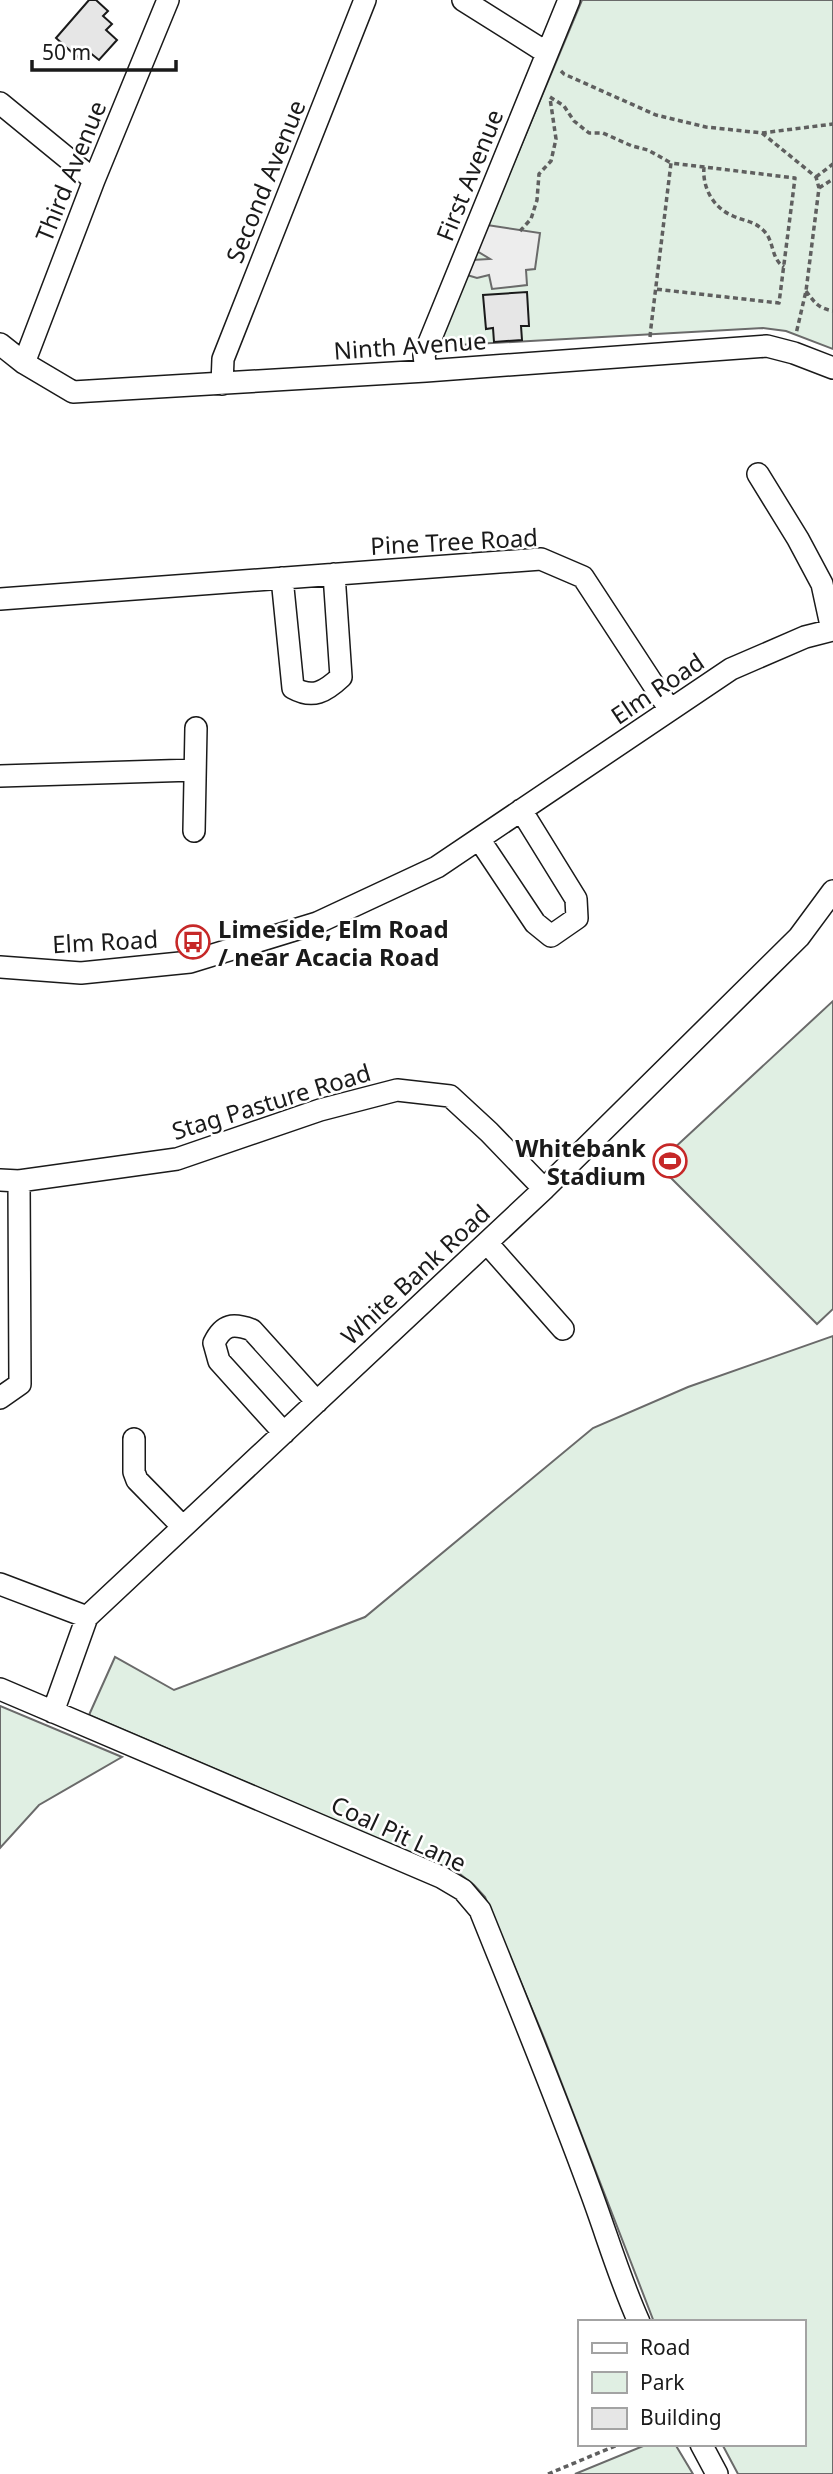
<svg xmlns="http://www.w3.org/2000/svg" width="833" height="2474" viewBox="0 0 833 2474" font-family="'Noto Sans',sans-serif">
	<rect width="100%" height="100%" fill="#fff"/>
	<path fill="#e0efe3" stroke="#6a6a6a" stroke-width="2" d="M582 0H833V349L786 331 763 328 457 345 441 337Z
		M833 1001V1309L817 1324 657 1164Z
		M833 1336V2474H738L722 2444H803V2322H654L545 2040 485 1897 474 1885 460 1874 89 1715 115 1657 174 1690 365 1617 593 1428 688 1387Z
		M0 1706 122 1757 39 1805 0 1848Z
		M648 2444H675L693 2474H575Z"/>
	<path fill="#ededed" stroke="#6a6a6a" stroke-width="2" d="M487 225 540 233 535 269 526 270 527 285 492 289 489 275 477 278 467 275 472 260 490 259 477 251Z"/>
	<path fill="#e6e6e6" stroke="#1a1a1a" stroke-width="2" d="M89 0H96L108 11 103 16 112 24 106 30 117 40 99 60 84 48 77 57 56 38Z
		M527 292 529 326H521L522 340 494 342 493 328 486 329 483 295Z"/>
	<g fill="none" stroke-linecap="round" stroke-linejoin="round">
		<defs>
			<path id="minor" d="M463 0 547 53
				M0 103 94 180
				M0 344 24 363 73 392 426 371 767 346 794 353 833 368
				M24 363 94 180 168 0
				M426 371 424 355 569 0
				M222 384 223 359 365 0
				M758 474 798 539 822 584 832 630
				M282 578 293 688C313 699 325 692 341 677L334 574
				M0 599 541 559 583 577 670 710
				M0 776 194 770
				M194 831 196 728
				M479 839 535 923 551 936 577 918 576 899 521 810
				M0 967 81 973 190 962 317 923 437 867 731 669 805 637 833 630
				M0 1180 19 1181 177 1159 320 1110 397 1090 450 1096 489 1132 544 1189
				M487 1243 563 1329
				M0 1398 20 1384 19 1181
				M284 1433 219 1361 214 1343C223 1324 233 1323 252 1330L317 1402
				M134 1439V1472L137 1480 183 1527
				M0 1584 87 1617 544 1189 799 937 833 891
				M0 1689 441 1877 463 1890 480 1910C517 2002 555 2094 589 2187 606 2232 619 2278 639 2322
				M53 1712 87 1617
				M701 2444 717 2474"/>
		</defs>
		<use href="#minor" stroke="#1a1a1a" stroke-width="24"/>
		<path stroke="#5f5f5f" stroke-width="3.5" stroke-dasharray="5 3.5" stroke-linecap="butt" d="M561 71 564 74 656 115 706 127 762 133 833 124
			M550 97 564 106 574 121 589 133H603L632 146 648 150 671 163
			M762 133 816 177 819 188 806 291 796 334
			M704 167C702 187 713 208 733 216 744 221 754 221 763 230 775 241 770 258 784 267
			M816 177 833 164
			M819 188 833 179
			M520 231 531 219 537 200 539 174 551 161 556 139 550 98
			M806 291C815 303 818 308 833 311
			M650 337 651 327 671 163 795 178 779 303 655 289
			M548 2474 620 2444"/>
		<use href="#minor" stroke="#fff" stroke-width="21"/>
	</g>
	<defs>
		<symbol id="bus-ring" viewBox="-11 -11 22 22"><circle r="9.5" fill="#fff" stroke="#c62828" stroke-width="1.5"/><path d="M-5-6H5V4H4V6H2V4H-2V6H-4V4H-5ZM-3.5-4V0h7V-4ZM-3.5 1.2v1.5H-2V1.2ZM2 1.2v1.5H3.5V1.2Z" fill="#c62828"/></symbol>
		<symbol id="stadium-ring" viewBox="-11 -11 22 22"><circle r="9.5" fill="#fff" stroke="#c62828" stroke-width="1.5"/><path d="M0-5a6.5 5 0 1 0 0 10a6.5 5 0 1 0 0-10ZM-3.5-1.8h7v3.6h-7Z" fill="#c62828"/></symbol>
	</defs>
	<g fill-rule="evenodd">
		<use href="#bus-ring" x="174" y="923" width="38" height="38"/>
		<use href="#stadium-ring" x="651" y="1142" width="38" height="38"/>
	</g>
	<g text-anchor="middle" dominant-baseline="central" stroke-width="5" stroke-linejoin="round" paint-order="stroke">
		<g font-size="24" fill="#1a1a1a" stroke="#fff">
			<text transform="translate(70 171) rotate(-68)">Third Avenue</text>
			<text transform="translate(469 175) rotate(-68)">First Avenue</text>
			<text transform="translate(265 181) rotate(-68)">Second Avenue</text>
			<text transform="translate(410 345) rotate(-4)">Ninth Avenue</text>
			<text transform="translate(454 541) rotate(-3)">Pine Tree Road</text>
			<text transform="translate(657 688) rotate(-34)">Elm Road</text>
			<text transform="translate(105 941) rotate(-3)">Elm Road</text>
			<text transform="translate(271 1101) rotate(-17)">Stag Pasture Road</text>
			<text transform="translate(415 1274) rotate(-43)">White Bank Road</text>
			<text transform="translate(399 1833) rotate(25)">Coal Pit Lane</text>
		</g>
		<g font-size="24" font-weight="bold" fill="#1a1a1a" stroke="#fff" text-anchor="start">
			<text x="218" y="928">Limeside, Elm Road<tspan x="218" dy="28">/ near Acacia Road</tspan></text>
			<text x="646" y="1147" text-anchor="end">Whitebank<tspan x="646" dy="28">Stadium</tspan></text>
		</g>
	</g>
	<rect x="578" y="2320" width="228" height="126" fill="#ffffff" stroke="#a3a3a3" stroke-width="2"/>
	<rect x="592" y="2343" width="35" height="10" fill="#ffffff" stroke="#a3a3a3" stroke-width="2"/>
	<text x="640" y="2355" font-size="21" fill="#1a1a1a">Road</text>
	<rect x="592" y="2372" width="35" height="21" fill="#e0efe3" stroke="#a3a3a3" stroke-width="2"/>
	<text x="640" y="2390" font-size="21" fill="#1a1a1a">Park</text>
	<rect x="592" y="2408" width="35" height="21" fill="#e6e6e6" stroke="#a3a3a3" stroke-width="2"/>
	<text x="640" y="2425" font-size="21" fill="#1a1a1a">Building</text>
	<path d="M32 60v10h144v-10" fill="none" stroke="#1a1a1a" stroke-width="3.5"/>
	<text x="42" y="60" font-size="21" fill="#1a1a1a" stroke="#ffffff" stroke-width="5" paint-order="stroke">50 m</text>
</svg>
